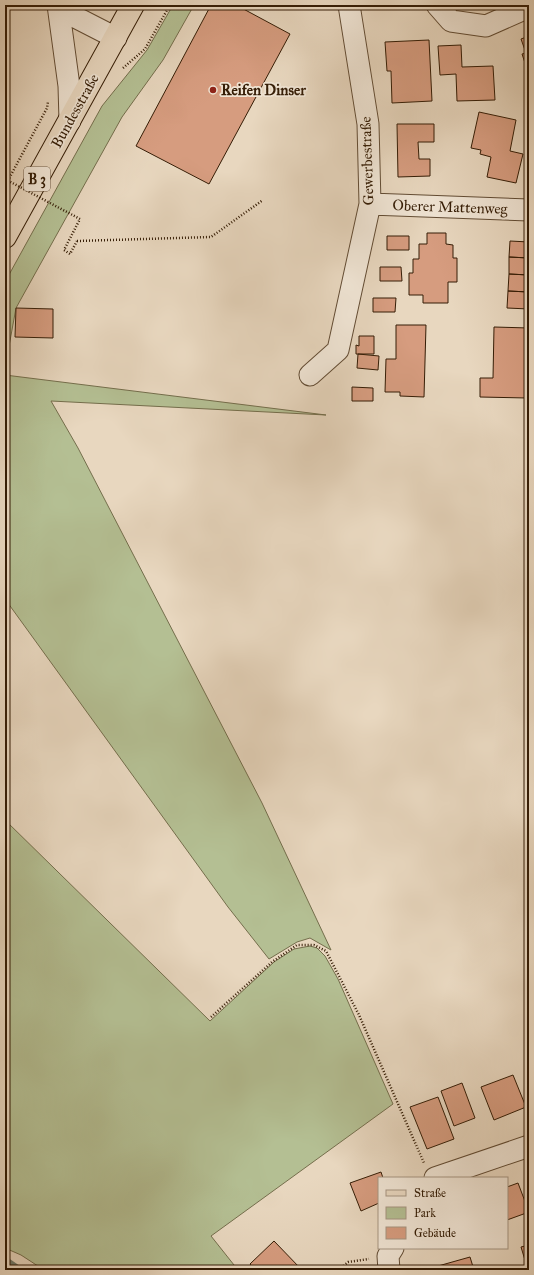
<svg xmlns="http://www.w3.org/2000/svg" width="534" height="1275" viewBox="0 0 534 1275" font-family="'IM FELL Great Primer',serif">
	<rect width="100%" height="100%" fill="#e8d7bf"/>
	<filter id="stains"><feTurbulence type="fractalNoise" baseFrequency=".005" numOctaves="4"/><feColorMatrix values="0 0 0 0 .2 0 0 0 0 .09 0 0 0 0 .02 0 0 0 .5 -.17"/></filter>
	<radialGradient id="worn" r=".72"><stop offset=".6" stop-color="#630" stop-opacity="0"/><stop offset="1" stop-color="#630" stop-opacity=".3"/></radialGradient>
	<path fill="#b4bf93" stroke="#746e4c" d="M173 5H194L163 60 122 117 16 308 5 368V282L102 106 147 50Z
		M5 375 326 415 51 401 78 448 262 803 331 950 310 938 297 942 269 959 228 907 5 599Z
		M5 820 210 1021 274 962 294 949 310 946 317 948 325 956 338 979 393 1104 211 1236 238 1270H44L21 1255 5 1248Z"/>
	<g fill="none" stroke-linecap="round" stroke-linejoin="round">
		<path stroke="#707b6b" stroke-width="5.5" d="M5 1259 21 1270"/>
	</g>
	<path fill="#d69c7f" stroke="#351d06" d="M211 5H236L290 34 209 184 136 146Z
		M529 36V75L522 54 526 53 521 39Z
		M429 40 432 101 392 103 391 71H387L385 42Z
		M461 45 462 67 493 66 495 100 457 101 456 74 440 75 438 46Z
		M479 112 516 120 510 151 523 154 516 183 487 177 491 157 480 154 481 150 471 148Z
		M397 124H434V142H418L419 159H430V176L398 177Z
		M427 233H446V244L453 245V258H457V282H448V303H423V295H409V273H413V259H419V244H427Z
		M387 236H409V250H387Z
		M510 241 529 242V258L509 257Z
		M509 257 529 258V275L509 274Z
		M380 267H401L402 281H380Z
		M509 274 529 275V292L508 291Z
		M508 291 529 292V309L507 308Z
		M373 298H396L395 312H373Z
		M16 308 53 309V338L15 337Z
		M396 325H426L424 397 400 396V392H385L386 359H396Z
		M494 327 529 328 527 398 480 397V378H493Z
		M359 336H374V354H356V345L359 346Z
		M358 354 379 356 378 370 357 368Z
		M352 387 373 388V401H352Z
		M513 1075 526 1107 494 1120 481 1087Z
		M462 1083 475 1118 454 1126 441 1091Z
		M438 1097 454 1139 427 1149 410 1107Z
		M381 1172 383 1178H379V1203L361 1211 350 1183Z
		M518 1183 529 1212 507 1220V1187Z
		M274 1241 300 1268 298 1270H255L250 1264Z
		M529 1245V1270H528L521 1247Z
		M470 1257 474 1270H431V1268Z"/>
	<g fill="none" stroke-linecap="round" stroke-linejoin="round">
		<defs>
			<path id="minor" d="M58 5 69 86 70 121
				M63 5 75 17 116 38
				M437 5 451 21 486 26 529 7
				M370 204 529 210
				M310 375 338 350 370 204 368 124 349 5
				M435 1178 529 1146
				M389 1270 388 1256 393 1248"/>
			<path id="primary" d="M5 237 133 5"/>
		</defs>
		<use href="#minor" stroke="#624c34" stroke-width="23"/>
		<use href="#primary" stroke="#351d06" stroke-width="24"/>
		<path stroke="#351d06" stroke-width="2.5" stroke-dasharray="1 2" stroke-linecap="butt" d="M123 68 145 49 170 5
			M5 186 47 108 48 102
			M77 241 211 237 263 200
			M211 1017 272 962 297 945H314L326 951 359 1015 424 1163
			M339 1270 348 1262 369 1259"/>
		<use href="#minor" stroke="#f0e5d5" stroke-width="21"/>
		<use href="#primary" stroke="#e8d7bf" stroke-width="22"/>
		<path stroke="#351d06" stroke-width="2.5" stroke-dasharray="1 2" stroke-linecap="butt" d="M5 179 80 219 64 250 70 254 77 241"/>
	</g>
	<circle fill="#8f2418" stroke="#f0e5d5" stroke-width="1.5" cx="213" cy="90" r="4"/>
	<g text-anchor="middle" dominant-baseline="central" stroke-width="3.5" stroke-linejoin="round" paint-order="stroke">
		<rect fill="#f0e5d5" stroke="#6d5944" stroke-width="1" x="24" y="167" width="26" height="24" rx="3"/>
		<g font-size="14" font-weight="bold" fill="#351d06">
			<text x="37" y="179">B 3</text>
		</g>
		<g font-size="15" font-weight="bold" fill="#351d06" stroke="#f0e5d5" text-anchor="start">
			<text x="221" y="90">Reifen Dinser</text>
		</g>
		<g font-size="15" fill="#351d06" stroke="#f0e5d5">
			<text transform="translate(75 111) rotate(-61)">Bundesstraße</text>
			<text transform="translate(367 161) rotate(-92)">Gewerbestraße</text>
			<text transform="translate(450 207) rotate(2)">Oberer Mattenweg</text>
		</g>
	</g>
	<rect width="534" height="1275" fill="none" stroke="#e8d7bf" stroke-width="20"/>
	<rect x="6" y="6" width="522" height="1263" fill="none" stroke="#351d06" stroke-width="2"/>
	<rect x="10" y="10" width="514" height="1255" fill="none" stroke="#351d06"/>
	<rect x="378" y="1177" width="130" height="72" fill="#f0e5d5" stroke="#a59582"/>
	<rect x="386" y="1190" width="20" height="6" fill="#e8d7bf" stroke="#a59582"/>
	<text x="414" y="1197" font-size="12" fill="#351d06">Straße</text>
	<rect x="386" y="1207" width="20" height="12" fill="#b4bf93" stroke="#a59582"/>
	<text x="414" y="1217" font-size="12" fill="#351d06">Park</text>
	<rect x="386" y="1227" width="20" height="12" fill="#d69c7f" stroke="#a59582"/>
	<text x="414" y="1237" font-size="12" fill="#351d06">Gebäude</text>
	<rect width="100%" height="100%" filter="url(#stains)"/>
	<rect width="100%" height="100%" fill="url(#worn)"/>
</svg>
